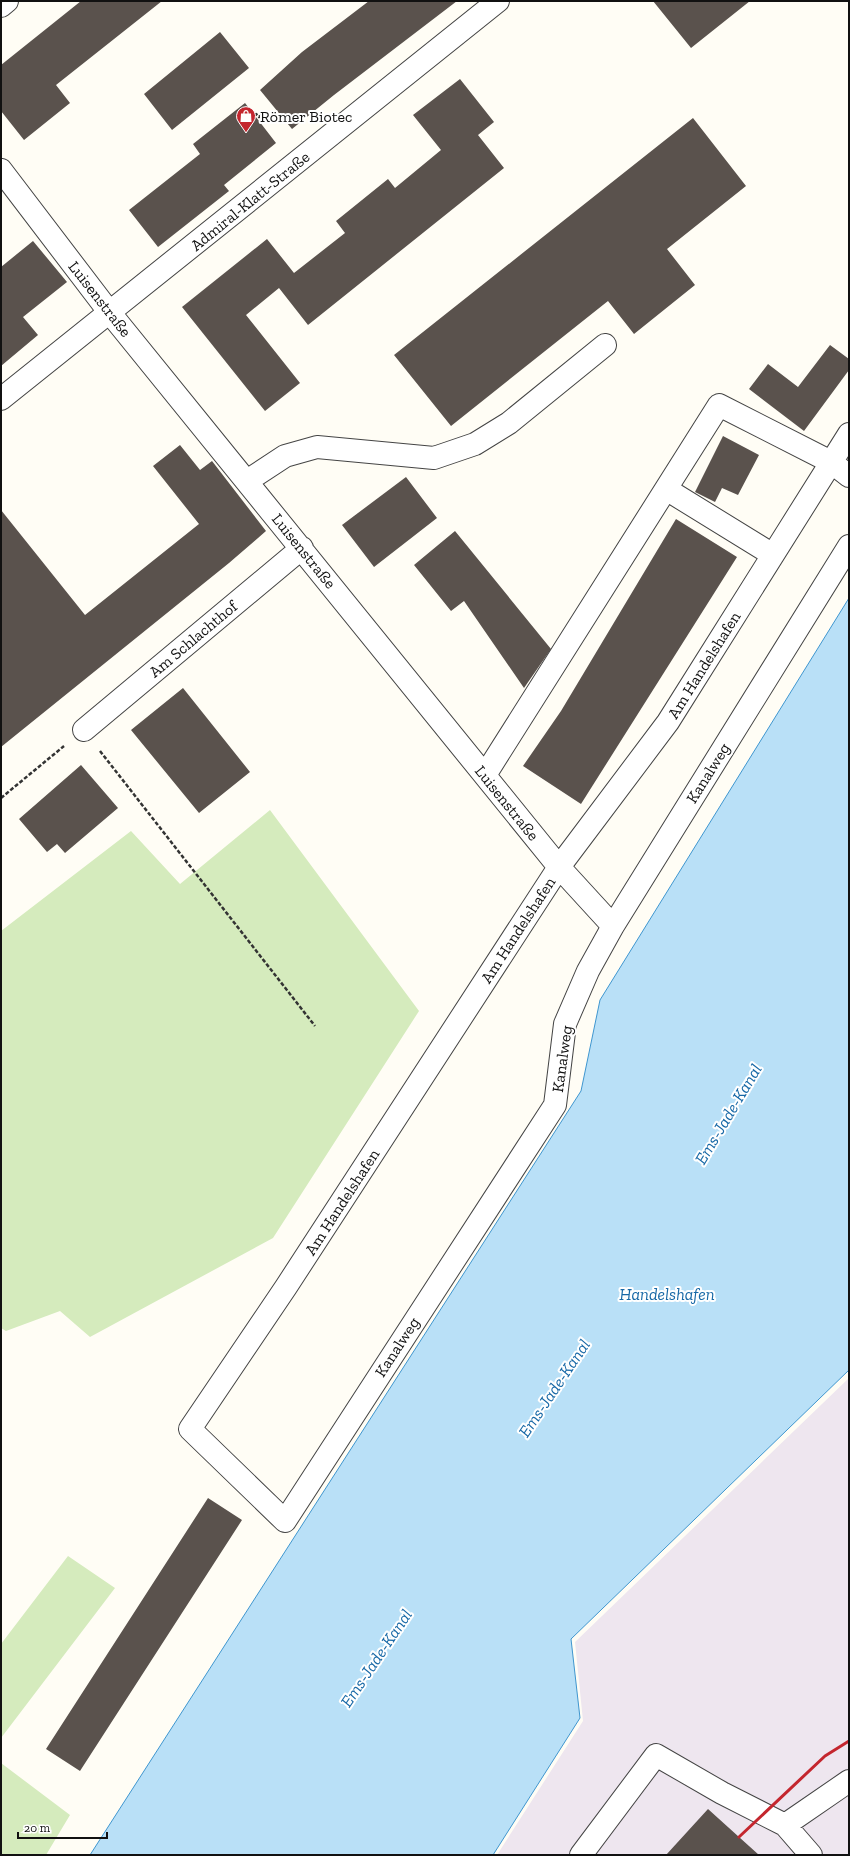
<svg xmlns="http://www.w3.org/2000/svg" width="850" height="1856" viewBox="0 0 850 1856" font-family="'Zilla Slab',serif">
	<rect width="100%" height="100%" fill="#fffdf5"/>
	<path fill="#eee6ef" d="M849 1378V1855H497L583 1721 575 1642Z"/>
	<path fill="#d5ebbd" d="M270 810 419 1011 273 1238 90 1337 60 1311 6 1331 1 1328V931L131 831 180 884Z
		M68 1556 115 1588 1 1738V1644Z
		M1 1763 70 1815 46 1855H1Z"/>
	<path fill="#b9e0f7" stroke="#3f96cf" d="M849 598V1370L571 1639 580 1718 493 1855H90L581 1091 600 1000Z"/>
	<path fill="#5a524d" d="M81 1H162L56 85 70 103 24 140 1 111V65Z
		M369 1H457L334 95 292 129 260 90 302 52Z
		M653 1H750L691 48Z
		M220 32 249 68 172 130 144 94Z
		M460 79 494 122 478 135 504 168 308 325 279 288 246 315 300 383 265 411 182 307 267 239 294 273 345 233 336 221 388 179 395 188 441 150 413 115Z
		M245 103 276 143 224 185 229 191 158 247 129 210 200 154 193 144Z
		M693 118 746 186 667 249 695 285 634 334 608 301 451 426 394 355Z
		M33 241 67 282 23 317 38 335 1 366V267Z
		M830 345 849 359V370L804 431 749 389 768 364 798 387Z
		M723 436 759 455 738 495 722 488 715 502 695 492Z
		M180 445 200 470 212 461 266 531 229 563 1 747V510L85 615 199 524 153 466Z
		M406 477 437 518 374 567 342 525Z
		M676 519 737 557 581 804 523 766 561 711Z
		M455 531 551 649 524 688 464 601 451 611 414 565Z
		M183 688 250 772 199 813 131 730Z
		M81 765 118 808 65 853 57 844 47 852 19 819Z
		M208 1498 242 1520 80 1771 46 1749Z
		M708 1809 739 1837 759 1855H666Z"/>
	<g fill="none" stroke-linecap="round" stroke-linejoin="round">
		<defs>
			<path id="minor" d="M1 6 7 1
				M1 170 110 313 559 867 613 926
				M1 399 498 1
				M849 434 668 722 559 867 286 1287 190 1429 285 1521 555 1105 565 1024 588 971 613 926 849 546
				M247 481 285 456 317 447 434 458 475 444 509 423 605 345
				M666 489 773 555
				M84 730 302 548
				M485 775 719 405 831 462 849 476
				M785 1825 811 1855
				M581 1855 656 1755 722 1793 785 1825 849 1781"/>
		</defs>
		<use href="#minor" stroke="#444" stroke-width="24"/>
		<path stroke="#333" stroke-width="2.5" stroke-dasharray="4 2" stroke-linecap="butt" d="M254 115 256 114 259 117 265 112
			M100 751 315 1026
			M1 798 64 746"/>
		<use href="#minor" stroke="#fff" stroke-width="22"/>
		<path stroke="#c4262e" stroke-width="3" d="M739 1837 825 1756 849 1741"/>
	</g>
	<defs>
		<symbol id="shop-pin" viewBox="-11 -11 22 30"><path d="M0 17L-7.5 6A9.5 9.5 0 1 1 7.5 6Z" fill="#c4262e" stroke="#fff"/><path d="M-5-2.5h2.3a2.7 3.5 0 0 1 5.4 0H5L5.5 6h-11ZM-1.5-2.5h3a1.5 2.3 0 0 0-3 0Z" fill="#fff"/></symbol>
	</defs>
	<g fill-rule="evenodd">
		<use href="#shop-pin" x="235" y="105" width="22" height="30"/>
	</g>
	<g text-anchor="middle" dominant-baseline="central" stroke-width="4" stroke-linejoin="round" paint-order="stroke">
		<g font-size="16" fill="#111" stroke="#fff" text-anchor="start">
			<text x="260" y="116">Römer Biotec</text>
		</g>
		<g font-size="16" fill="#111" stroke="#fff">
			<text transform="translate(250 201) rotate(-39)">Admiral-Klatt-Straße</text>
			<text transform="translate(100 299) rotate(52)">Luisenstraße</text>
			<text transform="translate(304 551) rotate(51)">Luisenstraße</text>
			<text transform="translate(193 639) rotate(-40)">Am Schlachthof</text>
			<text transform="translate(704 665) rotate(-58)">Am Handelshafen</text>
			<text transform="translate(708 773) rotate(-58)">Kanalweg</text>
			<text transform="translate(507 803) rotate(51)">Luisenstraße</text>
			<text transform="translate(518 930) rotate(-57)">Am Handelshafen</text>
			<text transform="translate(562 1059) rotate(-82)">Kanalweg</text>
			<text transform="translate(342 1202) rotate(-57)">Am Handelshafen</text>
			<text transform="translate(397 1347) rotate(-57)">Kanalweg</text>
		</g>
		<g font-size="17" font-style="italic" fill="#1768a6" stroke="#fff">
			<text transform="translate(728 1114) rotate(-59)">Ems-Jade-Kanal</text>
			<text x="667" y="1294">Handelshafen</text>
			<text transform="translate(554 1388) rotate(-56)">Ems-Jade-Kanal</text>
			<text transform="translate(376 1658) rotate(-56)">Ems-Jade-Kanal</text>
		</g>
	</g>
	<rect width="850" height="1856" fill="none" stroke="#111111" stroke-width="4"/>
	<path d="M18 1832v6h89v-6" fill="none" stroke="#111111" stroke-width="2"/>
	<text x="24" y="1832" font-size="12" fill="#111111" stroke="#ffffff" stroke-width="3" paint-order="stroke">20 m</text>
</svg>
